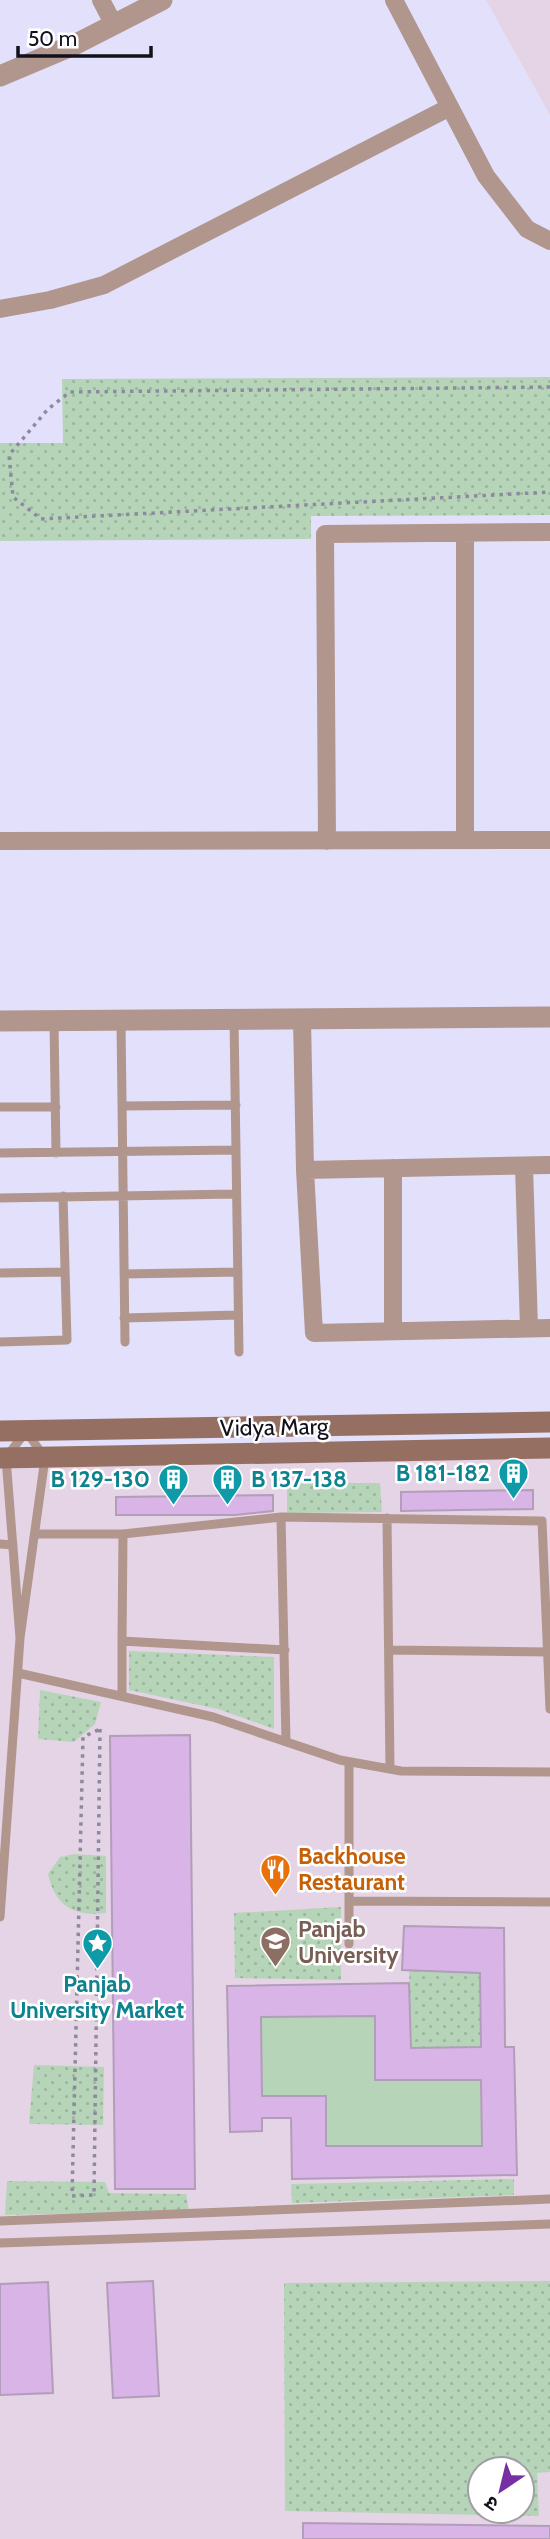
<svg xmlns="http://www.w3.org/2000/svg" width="550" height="2539" viewBox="0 0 550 2539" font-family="Cabin,'Noto Sans Devanagari',sans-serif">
	<defs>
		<pattern id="grass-dots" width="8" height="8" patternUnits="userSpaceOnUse" patternTransform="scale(1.75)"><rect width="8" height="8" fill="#b6d5b8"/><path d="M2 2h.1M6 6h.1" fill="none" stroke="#9bb69e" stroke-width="1.8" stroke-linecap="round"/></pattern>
	</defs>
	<rect width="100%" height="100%" fill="#e3e0fc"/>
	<path fill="#e4d4e6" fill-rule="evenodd" d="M486 0H550V115Z
		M550 1455V2539H0V1469L109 1464ZM480 2469H522V2511H480Z"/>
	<path fill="url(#grass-dots)" fill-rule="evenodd" d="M550 377V515L311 516V539L0 541V443H63L62 379Z
		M287 1483H380L382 1512 287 1513Z
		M129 1651 274 1657V1729L218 1709 129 1690Z
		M40 1690 101 1702 95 1724 74 1742 38 1739Z
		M74 1854 106 1856V1913C74 1917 55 1906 48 1874L60 1857Z
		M341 1907V1980L235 1978 234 1913Z
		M409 1970 480 1973 481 2047 411 2048Z
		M34 2065 104 2067 103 2125 29 2124Z
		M514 2179V2195L292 2203 291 2184Z
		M7 2181 105 2182 109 2193 186 2194 189 2211 5 2215Z
		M550 2281V2472L537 2473 539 2516 285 2511 284 2283ZM480 2469H522V2511H480Z"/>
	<path fill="#b6d5b8" d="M375 2016V2080H481L482 2146H326L325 2096H262L261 2017Z"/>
	<path fill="#d8b5e6" stroke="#b29dba" stroke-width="2" fill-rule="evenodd" d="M533 1490V1509L401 1511V1492Z
		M273 1495V1511L235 1515H116V1497Z
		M190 1735 195 2189H115L110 1736Z
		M404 1926 504 1928 505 2047H514L517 2175 292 2179 291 2118H262V2131L230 2132 227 1986 409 1983 411 2048 481 2047 480 1973 402 1970ZM375 2016V2080H481L482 2146H326V2096H262L261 2017Z
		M153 2281 159 2396 113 2398 107 2283Z
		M48 2282 53 2393 0 2395V2284Z
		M303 2523 550 2526V2539H303Z"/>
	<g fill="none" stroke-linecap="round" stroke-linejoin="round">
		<path stroke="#8d8a9f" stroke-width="3.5" stroke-dasharray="3.5 5" stroke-linecap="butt" d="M550 387 70 392 48 409 9 455 13 497 41 519 550 492
			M100 1729 94 2195 72 2196 83 1737Z"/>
		<path stroke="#b0968c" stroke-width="9" d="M234 1019 239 1352
			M54 1022 56 1153
			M121 1022 125 1342
			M122 1106 236 1105
			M0 1107H56
			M0 1153 236 1150
			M0 1198 236 1194
			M0 1273 65 1272
			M124 1274 238 1272
			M124 1318 238 1315
			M0 1342 67 1340 63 1196
			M281 1517 286 1741
			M387 1518 390 1769
			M35 1534H123L281 1517 542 1521 550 1709
			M0 1544 13 1545
			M122 1641 123 1534
			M389 1650 549 1652
			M18 1673 213 1717 340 1760 401 1771 550 1772
			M122 1696V1641L285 1650
			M349 1762V1944
			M349 1901 550 1902
			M0 1917 20 1638 45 1458 26 1431 6 1458 20 1638
			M0 2221 550 2199
			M0 2243 550 2224"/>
		<path stroke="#b0968c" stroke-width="18" d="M101 0 114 25
			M394 0 486 176 527 229 550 241
			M0 309 50 300 104 285 450 107
			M465 533V840
			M0 841 550 840
			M327 841 325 534 550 532
			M302 1019 305 1170 314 1333 550 1328
			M524 1166 529 1328
			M305 1170 550 1165
			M393 1331V1168"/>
		<path stroke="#b0968c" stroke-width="21" d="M0 76 76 44 162 0
			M0 1021 550 1017"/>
		<path stroke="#957062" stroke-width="21" d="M0 1431 550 1422
			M0 1458 550 1448"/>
	</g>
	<defs>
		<symbol id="building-pin" viewBox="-11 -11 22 30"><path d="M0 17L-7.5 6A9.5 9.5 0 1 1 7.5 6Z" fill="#0f9aa8" stroke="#fff"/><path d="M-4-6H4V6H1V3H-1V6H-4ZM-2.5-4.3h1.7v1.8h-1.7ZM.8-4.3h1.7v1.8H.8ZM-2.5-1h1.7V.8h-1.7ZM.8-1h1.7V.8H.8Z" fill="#fff"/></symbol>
		<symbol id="restaurant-pin" viewBox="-11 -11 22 30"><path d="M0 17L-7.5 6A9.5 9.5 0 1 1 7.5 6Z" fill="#e8710a" stroke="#fff"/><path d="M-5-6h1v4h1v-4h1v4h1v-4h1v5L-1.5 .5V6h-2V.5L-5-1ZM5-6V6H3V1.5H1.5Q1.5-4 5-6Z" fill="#fff"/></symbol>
		<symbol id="university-pin" viewBox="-11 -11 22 30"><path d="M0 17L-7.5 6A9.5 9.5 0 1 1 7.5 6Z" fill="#8d6e63" stroke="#fff"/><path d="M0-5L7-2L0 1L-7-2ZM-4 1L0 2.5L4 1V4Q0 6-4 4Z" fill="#fff"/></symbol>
		<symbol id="sight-pin" viewBox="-11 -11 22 30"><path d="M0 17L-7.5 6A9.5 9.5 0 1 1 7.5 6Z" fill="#0f9aa8" stroke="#fff"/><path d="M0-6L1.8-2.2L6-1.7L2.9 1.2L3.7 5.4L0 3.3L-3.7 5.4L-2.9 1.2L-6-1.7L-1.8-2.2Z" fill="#fff"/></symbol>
	</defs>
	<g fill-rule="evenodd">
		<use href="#building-pin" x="496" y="1456" width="35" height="47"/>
		<use href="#building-pin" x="156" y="1462" width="35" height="47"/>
		<use href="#building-pin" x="210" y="1462" width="35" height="47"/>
		<use href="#restaurant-pin" x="258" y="1852" width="35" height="47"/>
		<use href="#university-pin" x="258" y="1924" width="35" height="47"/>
		<use href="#sight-pin" x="80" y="1926" width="35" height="47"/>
	</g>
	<g text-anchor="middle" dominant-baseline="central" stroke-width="5" stroke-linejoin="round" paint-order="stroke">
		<g font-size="23" fill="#11101b" stroke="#fff">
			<text transform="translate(274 1427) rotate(-1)">Vidya Marg</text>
		</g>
		<g font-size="23" font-weight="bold" fill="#0d838f" stroke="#fff" text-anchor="end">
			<text x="490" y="1473">B 181-182</text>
			<text x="150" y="1479">B 129-130</text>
			<text x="251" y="1479" text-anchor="start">B 137-138</text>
			<text x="97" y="1984" text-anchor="middle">Panjab<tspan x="97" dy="26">University Market</tspan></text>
		</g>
		<g font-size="23" font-weight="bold" fill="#c56008" stroke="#fff" text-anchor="start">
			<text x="298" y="1856">Backhouse<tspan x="298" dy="26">Restaurant</tspan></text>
		</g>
		<g font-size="23" font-weight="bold" fill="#785e54" stroke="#fff" text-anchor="start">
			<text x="298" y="1929">Panjab<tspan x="298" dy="26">University</tspan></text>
		</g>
	</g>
	<g transform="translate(501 2490) rotate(215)"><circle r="33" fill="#ffffff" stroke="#a09fa4" stroke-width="2"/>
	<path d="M0-5L12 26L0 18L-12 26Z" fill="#7730a3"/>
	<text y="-10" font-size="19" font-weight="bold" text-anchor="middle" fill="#11101b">उ</text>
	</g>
	<path d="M18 46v10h133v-10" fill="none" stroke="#11101b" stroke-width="3.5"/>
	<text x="28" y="46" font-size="21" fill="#11101b" stroke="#ffffff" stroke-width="5" paint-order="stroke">50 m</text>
</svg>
